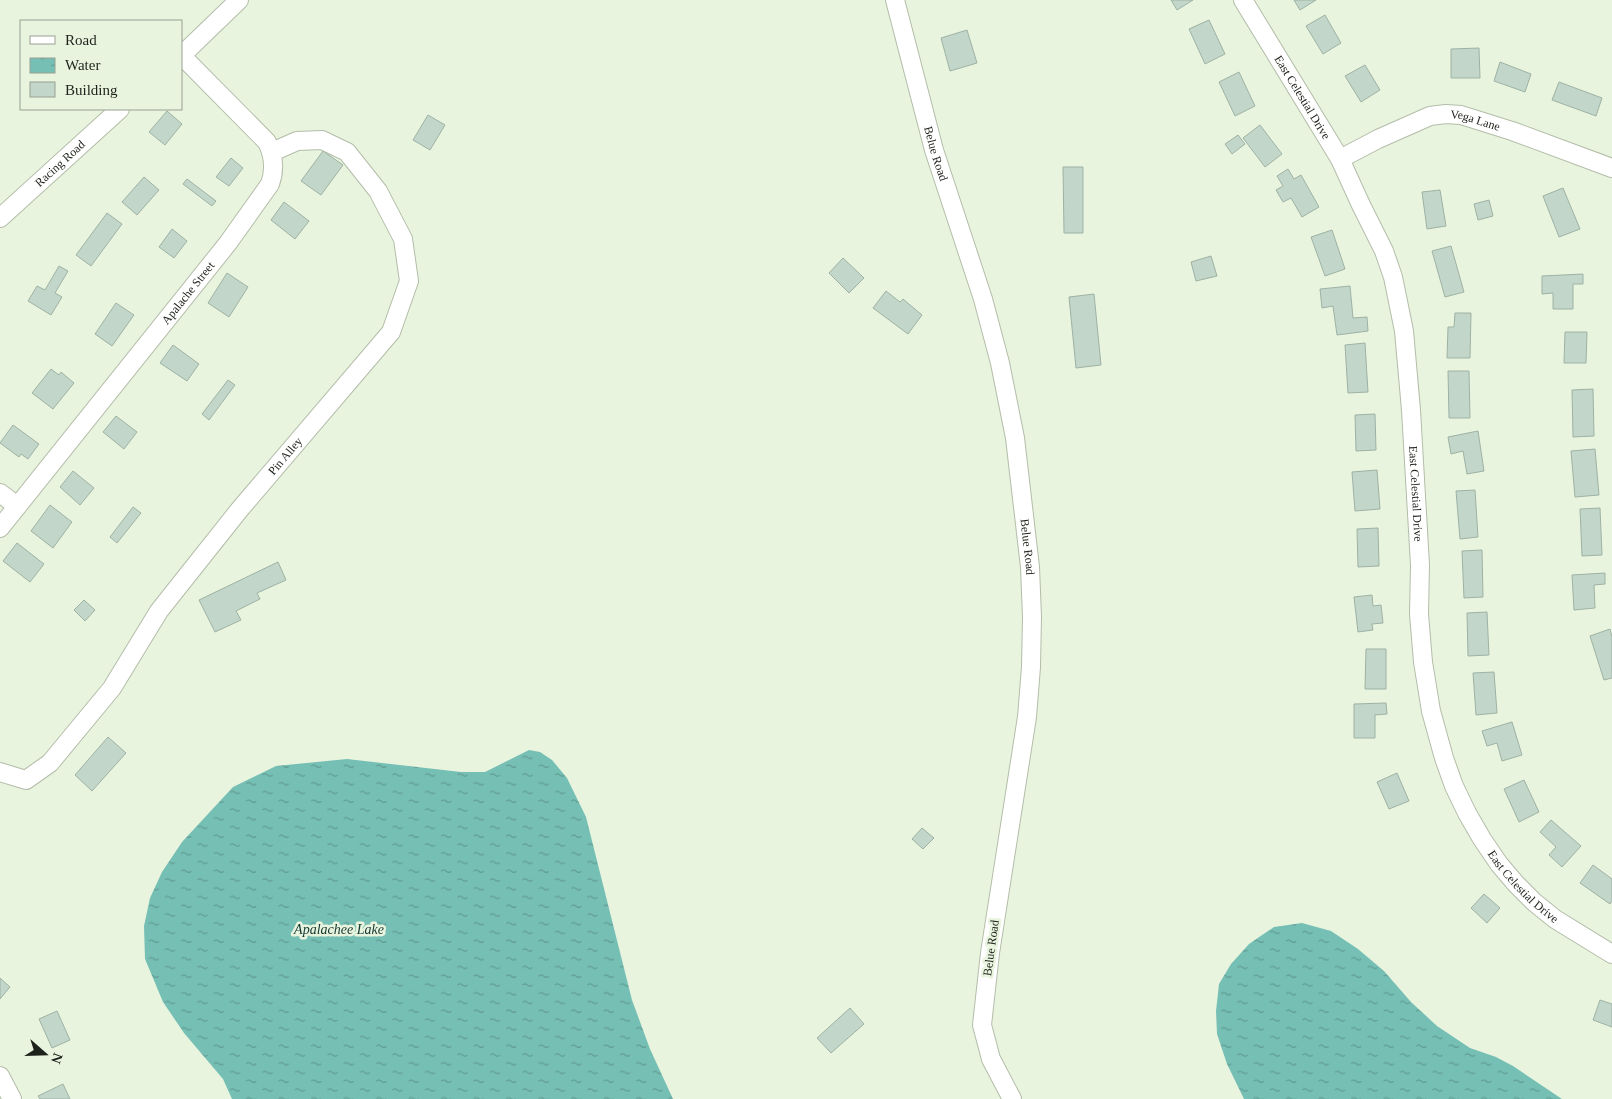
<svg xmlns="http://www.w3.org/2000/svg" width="1612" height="1099" viewBox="0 0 1612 1099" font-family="Georgia,serif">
	<defs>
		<pattern id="water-ripples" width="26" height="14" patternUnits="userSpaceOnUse" patternTransform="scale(1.25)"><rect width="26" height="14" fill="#76bfb4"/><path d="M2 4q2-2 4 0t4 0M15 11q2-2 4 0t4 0" fill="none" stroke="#609b92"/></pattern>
	</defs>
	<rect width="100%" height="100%" fill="#e9f4df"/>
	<path fill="url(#water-ripples)" d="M529 750 540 752 552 760 567 778 586 817 632 1000 650 1049 673 1099H232L223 1079 184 1033 163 1002 145 959 144 926 150 898 162 872 182 842 233 787 276 766 347 759 461 772H485Z
		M1302 923 1331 931 1358 949 1384 971 1411 1002 1437 1026 1470 1048 1496 1057 1513 1066 1562 1099H1244L1227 1064 1217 1034 1216 1011 1219 984 1231 964 1249 944 1274 927Z"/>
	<path fill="#c2d7c9" stroke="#9eb2a4" d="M1171 0H1193L1177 10Z
		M1294 0H1316L1300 10Z
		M1325 15 1341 43 1323 54 1306 26Z
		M1209 20 1225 54 1205 64 1189 29Z
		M967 30 977 63 950 71 941 38Z
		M1479 48 1480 78H1451V49Z
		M1500 62 1531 74 1525 92 1494 81Z
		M1365 65 1380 90 1361 102 1345 76Z
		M1239 72 1255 106 1235 116 1219 82Z
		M1559 82 1602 98 1596 116 1552 100Z
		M167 111 182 124 165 145 149 132Z
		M428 115 445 125 430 150 413 140Z
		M1260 125 1282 154 1265 167 1243 138Z
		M1238 135 1245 144 1232 154 1225 144Z
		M323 151 343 165 321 195 301 181Z
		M231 158 243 168 229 186 216 177Z
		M1063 167H1083V233H1064Z
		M1288 169 1294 179 1301 175 1319 207 1302 217 1291 198 1283 202 1276 190 1283 186 1277 176Z
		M144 177 159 190 137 215 122 202Z
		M187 179 216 201 212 206 183 184Z
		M1563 188 1580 229 1559 237 1543 196Z
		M1440 190 1446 226 1427 229 1422 192Z
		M1489 200 1493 216 1478 220 1474 204Z
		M284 202 309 221 295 239 271 220Z
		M107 213 122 224 91 266 76 255Z
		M172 229 187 241 174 258 159 247Z
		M1332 230 1345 269 1325 276 1311 237Z
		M1451 246 1464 292 1445 297 1432 251Z
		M1211 256 1217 276 1196 281 1191 262Z
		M843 258 864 278 849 293 829 273Z
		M59 266 68 271 55 293 62 297 51 315 28 301 37 286 45 290Z
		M227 273 248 287 229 317 208 303Z
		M1583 274V284H1573V309H1553V293L1542 294V276Z
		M1350 286 1353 318 1367 317 1368 331 1337 335 1333 306 1322 308 1320 289Z
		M886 291 900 302 903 299 922 315 908 334 873 308Z
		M1094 294 1101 365 1076 368 1069 297Z
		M116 303 134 315 112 346 95 334Z
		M1455 313H1471L1470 358H1447L1448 327H1454Z
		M1565 332H1587L1586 363H1564Z
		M1365 343 1368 392 1348 393 1345 345Z
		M173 345 199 364 187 381 160 363Z
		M51 369 59 375 61 372 74 383 53 409 32 393Z
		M1448 371H1469L1470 418H1449Z
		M228 380 235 385 209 420 202 414Z
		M1593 389 1594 436 1573 437 1572 390Z
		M1375 414 1376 450 1356 451 1355 415Z
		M116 416 137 432 124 449 103 432Z
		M13 425 39 444 28 459 21 454 19 457 0 443Z
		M1478 431 1484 471 1467 474 1463 451 1451 454 1448 437Z
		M1595 449 1599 495 1575 497 1571 451Z
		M1377 470 1380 509 1355 511 1352 472Z
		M73 471 94 488 80 505 60 487Z
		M1475 490 1478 537 1460 539 1456 491Z
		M50 505 72 522 53 548 31 531Z
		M133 507 141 513 117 543 110 537Z
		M1600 508 1602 555 1582 556 1580 509Z
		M1378 528 1379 566 1358 567 1357 529Z
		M17 543 44 564 30 582 3 561Z
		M1482 550 1483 597 1464 598 1462 551Z
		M278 562 286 580 257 593 260 599 236 611 241 620 215 632 199 600Z
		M1605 573V584L1594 585 1595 608 1574 610 1572 575Z
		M1372 595 1373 606 1381 605 1383 623 1372 624 1373 630 1358 632 1354 597Z
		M84 600 95 610 85 621 74 610Z
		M1487 612 1489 655 1468 656 1467 613Z
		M1610 629 1612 637V678L1604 680 1590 636Z
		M1366 649H1386V689H1365Z
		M1494 672 1497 713 1476 715 1473 673Z
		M1386 703 1387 714 1375 715V738H1354V704Z
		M1512 722 1522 755 1502 761 1497 743 1487 746 1482 731Z
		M108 737 126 753 92 791 75 775Z
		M1397 773 1409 801 1389 809 1377 782Z
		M1524 780 1539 812 1519 822 1504 789Z
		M1551 820 1581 846 1562 867 1549 855 1556 847 1540 832Z
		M922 828 934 838 923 849 912 839Z
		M1593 865 1612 879V901L1610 904 1580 883Z
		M1484 894 1500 908 1487 923 1471 908Z
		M0 978 10 987 0 999Z
		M1600 1000 1612 1004V1027L1593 1020Z
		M850 1008 864 1024 831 1053 817 1038Z
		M57 1011 70 1040 52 1048 39 1019Z
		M63 1084 70 1099H40L38 1096Z"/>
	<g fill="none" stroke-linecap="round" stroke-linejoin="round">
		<defs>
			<g id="minor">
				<path id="s1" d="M895 0 934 150 983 299 1000 363 1015 438 1030 567 1032 617 1031 667 1027 717 990 953 982 1025 991 1059 1012 1099"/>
				<path id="s2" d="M1243 0 1340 159 1361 205 1384 251 1393 277 1404 331 1411 410 1420 565 1419 614 1423 662 1431 711 1444 758 1454 786 1467 813 1482 839 1499 864 1516 884 1534 902 1555 919 1612 954"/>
				<path d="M181 56 239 0"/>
				<path id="s3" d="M1340 159 1378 139 1430 116 1446 114 1461 115 1512 131 1612 168"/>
				<path id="s4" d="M0 218 120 109"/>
				<path d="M0 493 17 506"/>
				<path id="s5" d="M0 528 228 243 270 184C275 170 274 156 267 142L182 56"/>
				<path id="s6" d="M0 772 26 780 50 763 112 688 159 611 240 509 391 332 409 281 403 239 378 191 347 152 322 140 297 141 272 152"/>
				<path d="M0 1076 12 1099"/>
			</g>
		</defs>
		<use href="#minor" stroke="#b3bda9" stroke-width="20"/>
		<use href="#minor" stroke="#fff" stroke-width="18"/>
	</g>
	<g text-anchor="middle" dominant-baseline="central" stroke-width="5" stroke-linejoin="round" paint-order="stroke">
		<g font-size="12" fill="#1e221b" stroke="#e9f4df">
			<text stroke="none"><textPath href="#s2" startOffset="114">East Celestial Drive</textPath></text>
			<text stroke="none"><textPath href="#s3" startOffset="146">Vega Lane</textPath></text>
			<text stroke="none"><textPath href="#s1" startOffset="159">Belue Road</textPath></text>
			<text stroke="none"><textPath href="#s4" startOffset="81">Racing Road</textPath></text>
			<text stroke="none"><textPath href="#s5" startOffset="301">Apalache Street</textPath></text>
			<text stroke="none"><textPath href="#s6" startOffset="444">Pin Alley</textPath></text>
			<text stroke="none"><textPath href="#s2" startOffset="534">East Celestial Drive</textPath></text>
			<text stroke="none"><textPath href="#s1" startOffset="564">Belue Road</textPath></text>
			<text stroke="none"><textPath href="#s2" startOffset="954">East Celestial Drive</textPath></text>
			<text transform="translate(991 948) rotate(-82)">Belue Road</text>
		</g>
		<g font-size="14" font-style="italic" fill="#143833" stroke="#e9f4df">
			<text x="339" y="929">Apalachee Lake</text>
		</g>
	</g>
	<rect x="20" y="20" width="162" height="90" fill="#e9f4df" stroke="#98a091"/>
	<rect x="30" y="36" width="25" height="8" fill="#ffffff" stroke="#98a091"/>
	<text x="65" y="45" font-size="15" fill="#1e221b">Road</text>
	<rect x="30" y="58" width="25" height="15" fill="url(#water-ripples)" stroke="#98a091"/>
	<text x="65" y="70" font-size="15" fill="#1e221b">Water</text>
	<rect x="30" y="82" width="25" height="15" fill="#c2d7c9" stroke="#98a091"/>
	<text x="65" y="95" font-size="15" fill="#1e221b">Building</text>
	<g transform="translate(45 1054) rotate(110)" stroke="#e9f4df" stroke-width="4" paint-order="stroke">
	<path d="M0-4L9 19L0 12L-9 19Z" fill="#1e221b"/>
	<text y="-8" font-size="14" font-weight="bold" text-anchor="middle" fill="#1e221b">N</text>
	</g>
</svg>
